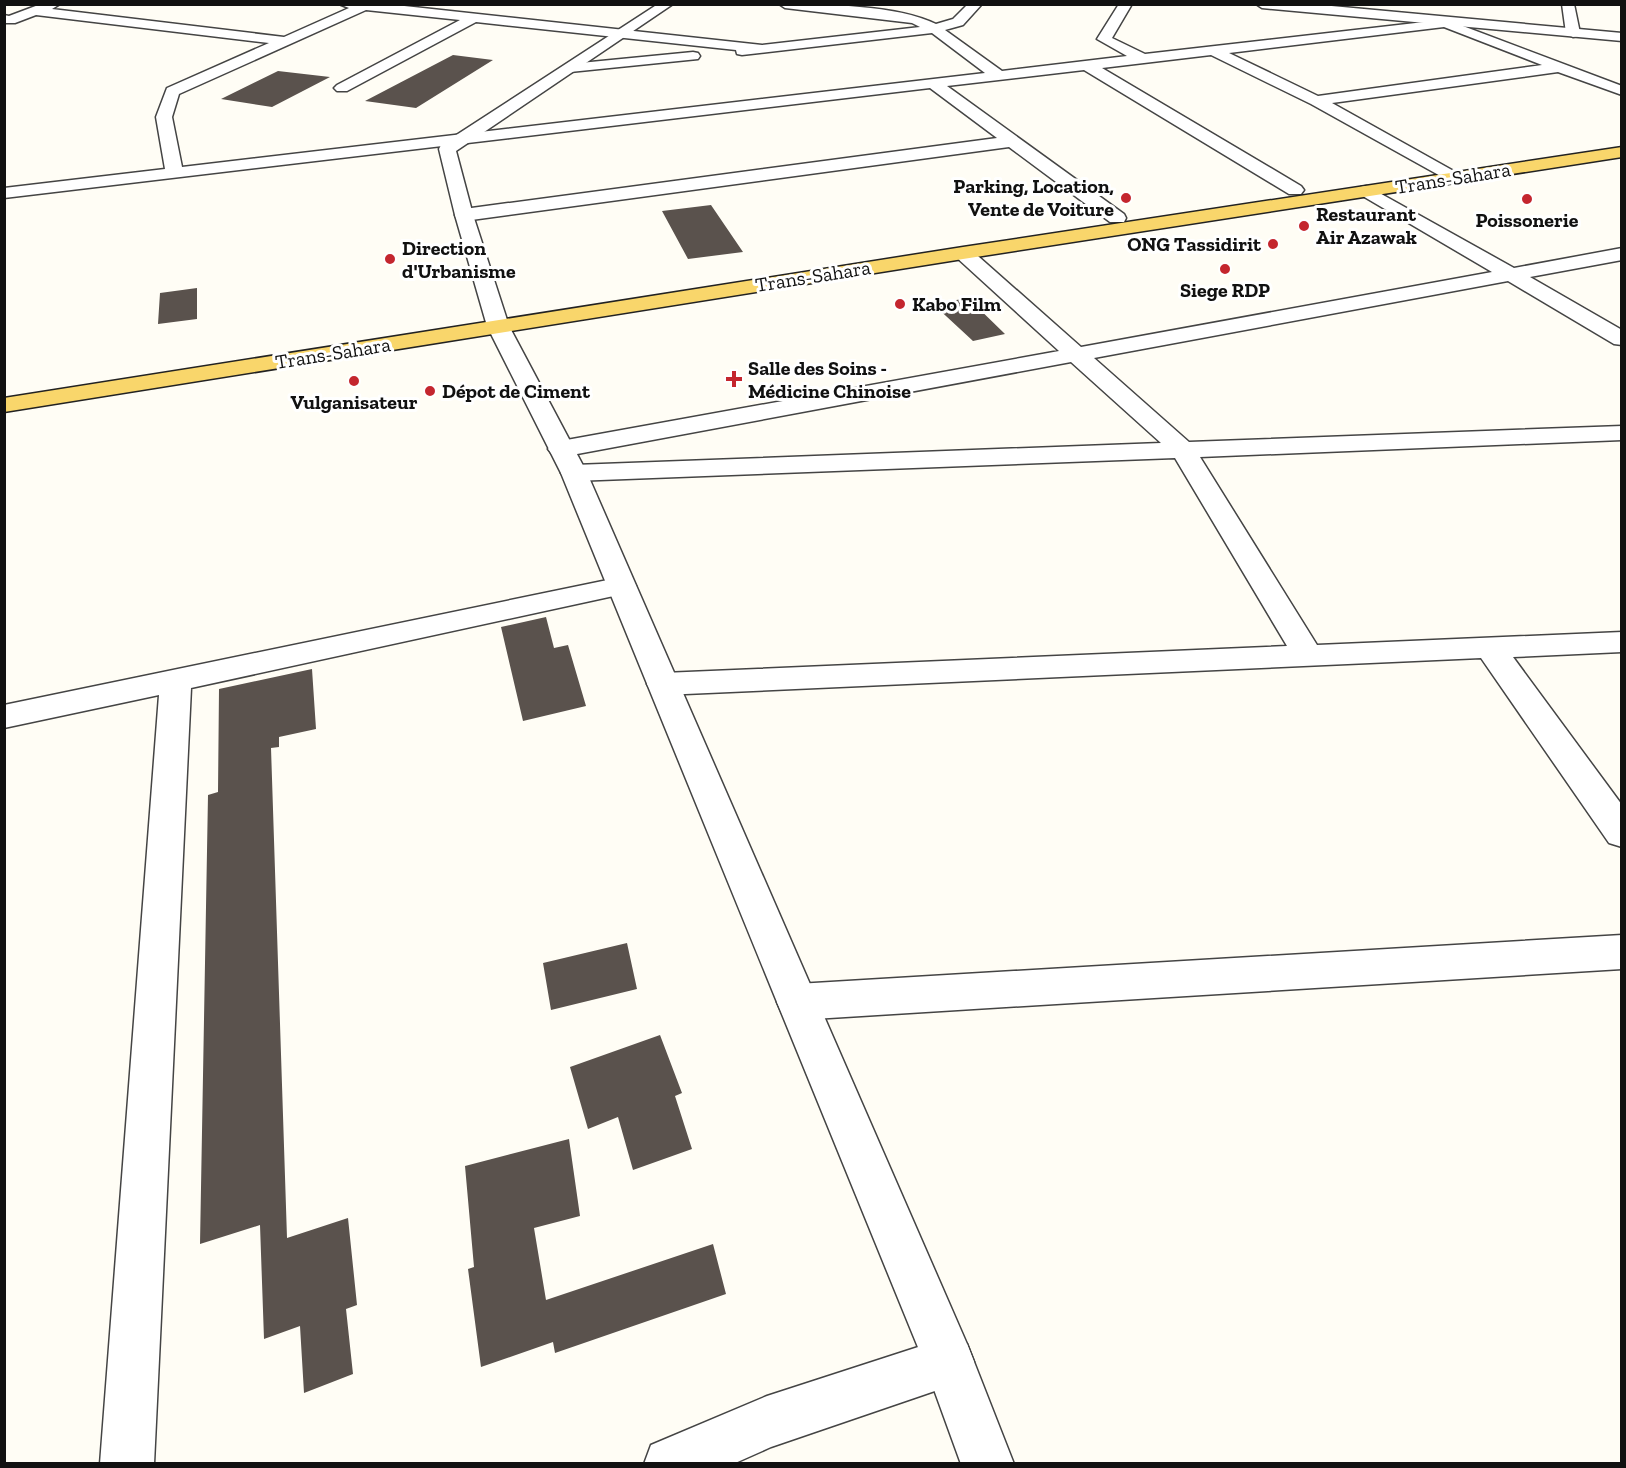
<svg xmlns="http://www.w3.org/2000/svg" width="1626" height="1468" viewBox="0 0 1626 1468" font-family="'Zilla Slab',serif">
	<rect width="100%" height="100%" fill="#fffdf5"/>
	<path fill="#5a524d" d="M453 55 493 60 416 108 365 101Z
		M278 71 330 77 272 107 221 99Z
		M711 205 743 252 688 259 662 211Z
		M197 288V319L158 324 160 293Z
		M968 298 1005 334 973 341 933 304Z
		M546 617 554 648 568 645 586 706 523 721 501 627Z
		M312 669 316 729 279 737V747L271 748 287 1238 348 1218 357 1305 346 1309 353 1374 304 1393 300 1326 264 1339 260 1225 200 1244 208 795 218 792 219 689Z
		M627 943 637 989 551 1010 543 963Z
		M660 1035 682 1093 675 1096 692 1149 633 1170 618 1117 588 1129 570 1067Z
		M569 1139 580 1216 534 1228 546 1300 713 1244 726 1294 555 1353 553 1342 481 1367 468 1269 474 1267 465 1166Z"/>
	<g fill="none" stroke-linecap="round" stroke-linejoin="round">
		<defs>
			<path id="minor" d="M41 4H60L52 9 284 37 349 8 339 4H386L762 45 920 27 912 23 785 8 779 4C823 4 898 5 936 24L953 19 968 4H982L963 25 945 30 1002 71 1127 56 1097 39 1119 4H1132L1112 38 1145 54 1433 21 1439 17 1622 86V95L1558 72 1332 103 1459 174 1462 178 1459 182 1453 183 1311 104 1211 55 1102 68 1301 186 1304 190 1301 194H1289L1084 70 947 86 1124 214 1126 218 1124 222H1110L1009 147 464 221 457 219 455 215 457 211 464 209 997 138 930 88 4 198V188L165 169 156 117 167 88 269 43 36 15 15 23H4V15L9 16ZM366 10 460 20 337 85 334 88 337 91H347L476 22 736 50 737 54 742 55 932 33 985 73 182 167 172 117 179 94ZM1444 27 1542 65 1318 96 1229 53Z
				M1562 4H1574L1580 33 1578 36 1573 37 1566 33Z
				M693 52 698 53 700 56 698 59 570 72 563 68 570 64Z
				M1367 186 1514 268 1622 248V260L1530 277 1622 330V345L1614 344 1508 281 1094 358 1189 442 1622 426V440L1200 457 1317 645 1622 632V652L1513 657 1622 805V847L1609 843 1481 658 663 695 652 692 647 684 652 676 663 673 1287 646 1175 458 574 481 565 478 561 473 565 468 574 465 1161 443 1071 362 561 457 552 454 548 449 552 444 561 441 1059 351 956 257 953 253 956 249H970L1081 347 1492 272 1361 195 1358 191 1361 187Z
				M622 577 632 580 636 586 632 592 191 688 154 1464H100L159 695 4 728V705Z
				M1622 935V969L797 1020 783 1015 777 1002 783 989 797 984Z
				M949 1337 967 1344 974 1362 967 1380 771 1447 733 1464H644L651 1445 767 1396Z"/>
			<path id="tertiary" d="M658 4H673L456 151 473 215 509 326 587 473 967 1344 1014 1464H961L924 1362 561 473 487 326 455 215 439 149 441 145Z
				M1256 4H1310L1622 33V41L1262 8Z"/>
			<path id="primary" d="M1622 147V157L963 259 4 412V398L963 247Z"/>
		</defs>
		<use href="#minor" stroke="#444" stroke-width="3"/>
		<use href="#tertiary" stroke="#444" stroke-width="3"/>
		<use href="#primary" stroke="#222" stroke-width="3"/>
		<use href="#minor" fill="#fff" fill-rule="evenodd"/>
		<use href="#tertiary" fill="#fff" fill-rule="evenodd"/>
		<use href="#primary" fill="#f9d66b" fill-rule="evenodd"/>
	</g>
	<g fill="#c4262e" stroke="#fff" stroke-width="2">
		<circle cx="1126" cy="198" r="6"/>
		<circle cx="1527" cy="199" r="6"/>
		<circle cx="1304" cy="226" r="6"/>
		<circle cx="1273" cy="244" r="6"/>
		<circle cx="390" cy="259" r="6"/>
		<circle cx="1225" cy="269" r="6"/>
		<circle cx="900" cy="304" r="6"/>
		<path d="M731 370h6v6h6v6h-6v6h-6v-6h-6v-6h6z"/>
		<circle cx="354" cy="381" r="6"/>
		<circle cx="430" cy="391" r="6"/>
	</g>
	<g text-anchor="middle" dominant-baseline="central" stroke-width="6" stroke-linejoin="round" paint-order="stroke">
		<g font-size="20" fill="#111" stroke="#fff">
			<text transform="translate(1453 178) rotate(-9)">Trans-Sahara</text>
			<text transform="translate(813 276) rotate(-9)">Trans-Sahara</text>
			<text transform="translate(333 353) rotate(-9)">Trans-Sahara</text>
		</g>
		<g font-size="20" font-weight="bold" fill="#111" stroke="#fff" text-anchor="start">
			<text x="1114" y="186" text-anchor="end">Parking, Location,<tspan x="1114" dy="23">Vente de Voiture</tspan></text>
			<text x="1316" y="214">Restaurant<tspan x="1316" dy="23">Air Azawak</tspan></text>
			<text x="1527" y="220" text-anchor="middle">Poissonerie</text>
			<text x="1261" y="244" text-anchor="end">ONG Tassidirit</text>
			<text x="402" y="248">Direction<tspan x="402" dy="23">d'Urbanisme</tspan></text>
			<text x="1225" y="290" text-anchor="middle">Siege RDP</text>
			<text x="912" y="304">Kabo Film</text>
			<text x="748" y="368">Salle des Soins -<tspan x="748" dy="23">Médicine Chinoise</tspan></text>
			<text x="442" y="391">Dépot de Ciment</text>
			<text x="354" y="402" text-anchor="middle">Vulganisateur</text>
		</g>
	</g>
	<rect width="1626" height="1468" fill="none" stroke="#111111" stroke-width="12"/>
</svg>
